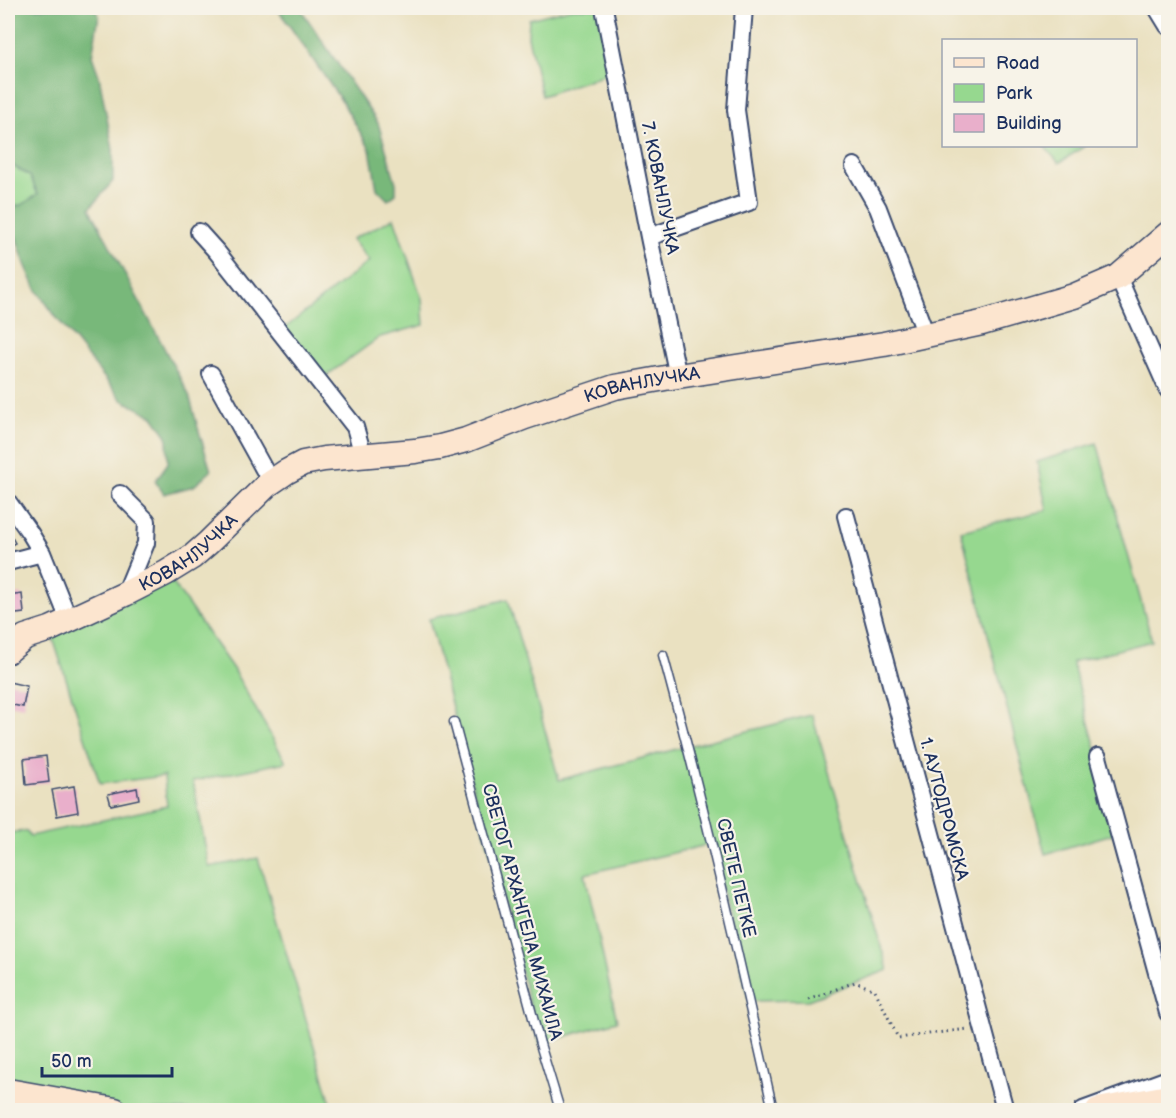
<svg xmlns="http://www.w3.org/2000/svg" width="1176" height="1118" viewBox="0 0 1176 1118" font-family="'Balsamiq Sans',sans-serif">
	<rect width="100%" height="100%" fill="#f7f3e8"/>
	<filter id="ink" filterUnits="userSpaceOnUse"><feTurbulence type="fractalNoise" baseFrequency=".0167" numOctaves="2"/><feDisplacementMap in="SourceGraphic" scale="12" xChannelSelector="R" yChannelSelector="G"/><feConvolveMatrix kernelMatrix="1 2 1 2 8 2 1 2 1" color-interpolation-filters="sRGB"/></filter>
	<filter id="wash" filterUnits="userSpaceOnUse"><feTurbulence type="fractalNoise" baseFrequency=".008" numOctaves="4" result="noise"/><feDisplacementMap in="SourceGraphic" scale="24" xChannelSelector="R" yChannelSelector="G"/><feGaussianBlur stdDeviation="1.35" result="paint"/><feColorMatrix in="noise" values="0 0 0 0 0 0 0 0 0 0 0 0 0 0 0 0 0 1.4 0 .05"/><feComposite in="paint" operator="in"/></filter>
	<g filter="url(#wash)">
		<rect width="100%" height="100%" fill="#eae1c1"/>
		<path fill="#96d88f" stroke="#588476" stroke-width="1.5" d="M572 8H604L617 70 542 96 528 37 529 19Z
			M1044 146H1085L1059 163Z
			M8 163 30 176 38 195 22 205 8 207Z
			M394 218 422 299 424 325 380 337 319 381 280 332 369 261 352 239Z
			M1097 443 1152 641 1072 662 1119 832 1045 854 961 531 1047 510 1037 462Z
			M166 573 233 669 286 762 193 781 209 867 258 858 333 1110H117L8 1091V833L27 831 30 836 167 806 164 776 100 784 50 629Z
			M508 599 559 780 688 746 812 715 888 970 808 1000 749 1001 711 844 585 874 617 1021 540 1044 429 619Z"/>
		<path fill="#78b87a" stroke="#4a746c" stroke-width="1.5" d="M8 8H93L99 15 92 56 99 76 113 150V181L90 208 189 395 198 428 211 471 194 486 164 494 155 481 168 463 167 436 153 416 122 400 56 317 36 289 25 264 16 237 8 235V207L22 205 38 194 30 176 8 163Z
			M277 8H300L378 123 396 183V194L388 200 377 189 370 149 341 100Z"/>
		<g id="blocks">
			<path fill="#e9afcb" d="M8 530 15 543 8 547Z
				M22 594 24 613 8 615V596Z
				M9 682 27 686 23 707 8 704V691Z
				M46 756 49 782 26 785 24 759Z
				M74 786 78 812 57 816 52 790Z
				M137 788 139 799 111 805 108 794Z"/>
		</g>
	</g>
	<g filter="url(#ink)">
		<use href="#blocks" fill-opacity="0" stroke="#3a4a6d" stroke-width="1.5"/>
		<g fill="none" stroke-linecap="round" stroke-linejoin="round">
			<defs>
				<path id="lane" d="M663 655C704 805 739 958 773 1110
					M454 722 540 1044 560 1110"/>
				<path id="street" d="M604 8 649 237 678 377
					M1157 8 1168 26
					M854 166 878 208 926 335
					M199 232 217 252 355 427 363 455
					M649 237 749 202 736 110 744 8
					M1118 277 1168 390
					M211 374 271 482
					M120 494 147 521 146 543 125 594
					M8 502 30 533 42 553 69 620
					M846 516 1005 1110
					M8 562 42 553
					M1098 757 1168 1013
					M1083 1110 1168 1079"/>
				<g id="secondary">
					<path id="s1" d="M8 651 25 637 50 629 125 594 166 573 192 557 208 543 267 485 286 472 303 463 324 459 415 451 440 447 466 440 525 417 615 387 665 378 884 344 982 323 1074 296 1118 277 1168 234"/>
					<path d="M8 1091 115 1110"/>
					<path d="M1098 1110 1168 1097"/>
				</g>
			</defs>
			<use href="#lane" stroke="#3a4a6d" stroke-width="11"/>
			<use href="#street" stroke="#3a4a6d" stroke-width="20"/>
			<use href="#secondary" stroke="#3a4a6d" stroke-width="27"/>
			<path stroke="#3a4a6d" stroke-width="3" stroke-dasharray="1.5 4.5" stroke-linecap="butt" d="M808 1000 855 982 875 990 898 1038 968 1029"/>
			<use href="#lane" stroke="#fff" stroke-width="8"/>
			<use href="#street" stroke="#fff" stroke-width="16"/>
			<use href="#secondary" stroke="#fce5cf" stroke-width="24"/>
		</g>
	</g>
	<g text-anchor="middle" dominant-baseline="central" stroke-width="4.5" stroke-linejoin="round" paint-order="stroke">
		<g font-size="18" fill="#1b2f5e" stroke="#f7f3e8">
			<text transform="translate(660 188) rotate(79)">7. КОВАНЛУЧКА</text>
			<text stroke="none"><textPath href="#s1" startOffset="704">КОВАНЛУЧКА</textPath></text>
			<text stroke="none"><textPath href="#s1" startOffset="207">КОВАНЛУЧКА</textPath></text>
			<text transform="translate(944 809) rotate(75)">1. АУТОДРОМСКА</text>
			<text transform="translate(736 878) rotate(77)">СВЕТЕ ПЕТКЕ</text>
			<text transform="translate(522 912) rotate(75)">СВЕТОГ АРХАНГЕЛА МИХАИЛА</text>
		</g>
	</g>
	<rect width="1176" height="1118" fill="none" stroke="#f7f3e8" stroke-width="30"/>
	<rect x="942" y="39" width="195" height="108" fill="#f7f3e8" stroke="#9fa5b1" stroke-width="1.5"/>
	<rect x="954" y="58" width="30" height="9" fill="#fce5cf" stroke="#9fa5b1" stroke-width="1.5"/>
	<text x="996" y="69" font-size="18" fill="#1b2f5e">Road</text>
	<rect x="954" y="84" width="30" height="18" fill="#96d88f" stroke="#9fa5b1" stroke-width="1.5"/>
	<text x="996" y="99" font-size="18" fill="#1b2f5e">Park</text>
	<rect x="954" y="114" width="30" height="18" fill="#e9afcb" stroke="#9fa5b1" stroke-width="1.5"/>
	<text x="996" y="129" font-size="18" fill="#1b2f5e">Building</text>
	<path d="M42 1067v9h130v-9" fill="none" stroke="#1b2f5e" stroke-width="3"/>
	<text x="51" y="1067" font-size="18" fill="#1b2f5e" stroke="#f7f3e8" stroke-width="4.5" paint-order="stroke">50 m</text>
</svg>
